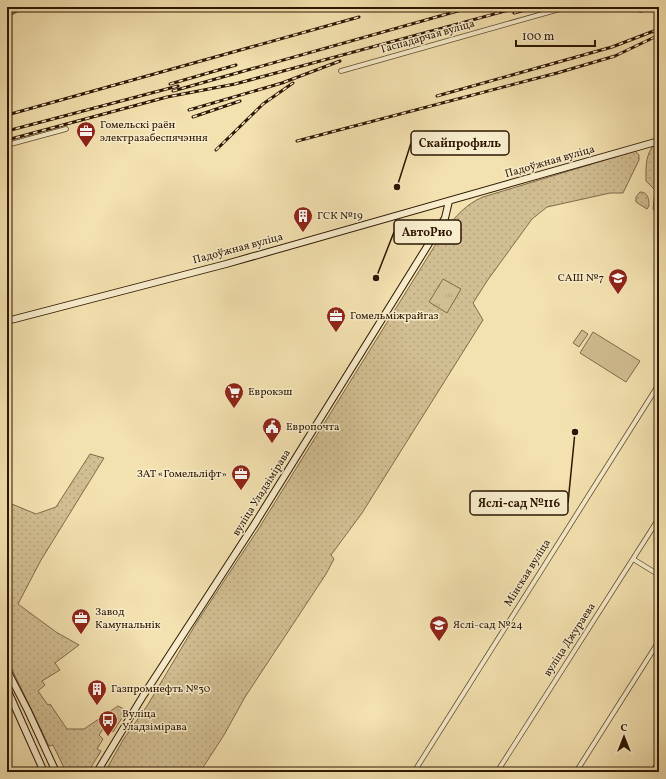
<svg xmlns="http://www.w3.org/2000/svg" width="666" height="779" viewBox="0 0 666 779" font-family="Vollkorn,serif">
	<defs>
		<pattern id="grass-dots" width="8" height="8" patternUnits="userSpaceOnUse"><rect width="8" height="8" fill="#d1be92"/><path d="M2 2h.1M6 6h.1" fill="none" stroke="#b4a37c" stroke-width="1.8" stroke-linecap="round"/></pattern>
		<pattern id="park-tufts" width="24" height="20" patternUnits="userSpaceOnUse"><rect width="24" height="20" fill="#d1be92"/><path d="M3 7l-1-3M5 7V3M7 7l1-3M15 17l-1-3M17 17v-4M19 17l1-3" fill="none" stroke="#b4a37c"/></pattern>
	</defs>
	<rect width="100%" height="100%" fill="#f3e1af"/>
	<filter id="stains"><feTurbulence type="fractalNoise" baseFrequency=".005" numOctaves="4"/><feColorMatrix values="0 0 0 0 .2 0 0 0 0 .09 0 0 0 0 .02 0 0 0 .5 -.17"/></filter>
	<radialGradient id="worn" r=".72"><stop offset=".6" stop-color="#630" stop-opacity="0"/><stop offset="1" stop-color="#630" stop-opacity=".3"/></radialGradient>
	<path fill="url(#grass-dots)" stroke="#7f6a4a" d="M659 145V217L653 209 655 190 646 181C646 168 645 159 652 147Z
		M635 151 639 155V160L623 193H610L547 207 532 219 487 281 473 303 483 320 362 513 331 555 334 559 326 574 245 697 224 735 200 772H105L123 740 147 706 197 622 259 528 444 231C456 216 466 204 483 197Z
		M640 192C648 192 649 199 649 206L647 209 636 202V197Z
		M90 454 104 458 41 560 18 604 56 632 79 645 55 663 60 670 42 681 45 685 38 691 48 705 50 704 67 729H84L118 706 124 709V715L113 732 105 726 99 735 103 739 97 749 101 751 88 772H66L53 745 49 746 7 659V502L36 514 56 507Z"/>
	<path fill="url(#park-tufts)" stroke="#7f6a4a" d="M443 279 461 289 447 313 429 302Z"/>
	<path fill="#d1be92" stroke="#7f6a4a" d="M582 330 588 334 579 347 573 343Z
		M593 332 640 361 626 382 580 353Z"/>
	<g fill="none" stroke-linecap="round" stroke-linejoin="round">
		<path stroke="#7c6646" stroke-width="1.5" d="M7 17 26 7"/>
		<defs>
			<path id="street" d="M341 71 567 7
				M7 145 66 129
				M633 559 659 575
				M414 772 659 384
				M497 772 659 518
				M576 772 659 641"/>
			<path id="secondary" d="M7 321 226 264 659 141
				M7 670 28 711 56 772
				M7 689 44 772
				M97 772 143 696 254 525 438 229 445 218 449 201
				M654 772 659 764"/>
		</defs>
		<use href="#street" stroke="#5e492d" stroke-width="5.5"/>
		<use href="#secondary" stroke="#2d1602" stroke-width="8"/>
		<use href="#street" stroke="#f7eccb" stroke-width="4"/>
		<use href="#secondary" stroke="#f7eccb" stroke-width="6"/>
		<defs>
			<path id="rail" d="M640 11 659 8
				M514 13 537 7
				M170 84 236 65
				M173 91 472 7
				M437 96 612 47 659 29
				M189 110 282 83 340 61
				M7 115 359 17
				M193 117 240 101
				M7 131 178 86
				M7 140 167 97 235 84 520 7
				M297 141 557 73 615 56 659 35
				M216 150 263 104 293 83"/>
		</defs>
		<use href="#rail" stroke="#2d1602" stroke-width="3"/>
		<use href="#rail" stroke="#f7eccb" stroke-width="1.5" stroke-dasharray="4.5" stroke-linecap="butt"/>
	</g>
	<defs>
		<symbol id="office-pin" viewBox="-11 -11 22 30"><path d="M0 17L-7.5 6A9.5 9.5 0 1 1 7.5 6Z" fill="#8f2418" stroke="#f7eccb"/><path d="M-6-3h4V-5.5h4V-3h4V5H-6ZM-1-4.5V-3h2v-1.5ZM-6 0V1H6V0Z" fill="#fff"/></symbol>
		<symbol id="building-pin" viewBox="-11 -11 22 30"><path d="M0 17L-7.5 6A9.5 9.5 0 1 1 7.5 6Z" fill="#8f2418" stroke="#f7eccb"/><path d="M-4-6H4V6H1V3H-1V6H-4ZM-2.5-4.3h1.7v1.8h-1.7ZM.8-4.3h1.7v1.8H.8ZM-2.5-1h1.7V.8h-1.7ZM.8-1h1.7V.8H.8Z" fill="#fff"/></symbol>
		<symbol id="school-pin" viewBox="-11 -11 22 30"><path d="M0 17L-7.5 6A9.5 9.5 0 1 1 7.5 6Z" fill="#8f2418" stroke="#f7eccb"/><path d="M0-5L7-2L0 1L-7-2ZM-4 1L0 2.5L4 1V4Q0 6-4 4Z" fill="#fff"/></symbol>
		<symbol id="supermarket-pin" viewBox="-11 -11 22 30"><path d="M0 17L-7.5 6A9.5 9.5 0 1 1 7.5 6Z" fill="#8f2418" stroke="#f7eccb"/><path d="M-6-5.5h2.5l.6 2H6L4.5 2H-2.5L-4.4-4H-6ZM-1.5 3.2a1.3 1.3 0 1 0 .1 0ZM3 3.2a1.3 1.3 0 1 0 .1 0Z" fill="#fff"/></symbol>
		<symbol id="civic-pin" viewBox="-11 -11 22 30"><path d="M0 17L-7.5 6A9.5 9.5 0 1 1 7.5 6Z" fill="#8f2418" stroke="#f7eccb"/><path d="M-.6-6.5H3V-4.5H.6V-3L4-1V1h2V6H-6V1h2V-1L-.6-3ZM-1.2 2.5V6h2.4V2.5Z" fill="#fff"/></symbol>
		<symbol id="bus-pin" viewBox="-11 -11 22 30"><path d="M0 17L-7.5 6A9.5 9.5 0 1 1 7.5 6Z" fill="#8f2418" stroke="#f7eccb"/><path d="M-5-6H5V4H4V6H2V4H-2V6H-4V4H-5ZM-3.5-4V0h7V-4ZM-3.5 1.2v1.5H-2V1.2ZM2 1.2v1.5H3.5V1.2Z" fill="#fff"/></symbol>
	</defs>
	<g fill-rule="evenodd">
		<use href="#office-pin" x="75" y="120" width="22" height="30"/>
		<use href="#building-pin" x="292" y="205" width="22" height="30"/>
		<use href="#school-pin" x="607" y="267" width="22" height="30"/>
		<use href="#office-pin" x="325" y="305" width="22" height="30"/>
		<use href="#supermarket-pin" x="223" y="381" width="22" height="30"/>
		<use href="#civic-pin" x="261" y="416" width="22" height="30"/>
		<use href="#office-pin" x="230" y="463" width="22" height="30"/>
		<use href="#office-pin" x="70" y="607" width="22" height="30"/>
		<use href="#school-pin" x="428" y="614" width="22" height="30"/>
		<use href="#building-pin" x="86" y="678" width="22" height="30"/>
		<use href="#bus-pin" x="97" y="709" width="22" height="30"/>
	</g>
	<g text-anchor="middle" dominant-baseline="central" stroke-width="3" stroke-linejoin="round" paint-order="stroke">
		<g font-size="11" fill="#2d1602" stroke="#f7eccb">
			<text transform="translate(428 37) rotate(-16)">Гаспадарчая вуліца</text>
			<text transform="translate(550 162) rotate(-16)">Падоўжная вуліца</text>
			<text transform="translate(238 249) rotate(-15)">Падоўжная вуліца</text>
			<text transform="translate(262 493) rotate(-58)">вуліца Уладзімірава</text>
			<text transform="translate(528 573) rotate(-58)">Мінская вуліца</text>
			<text transform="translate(570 640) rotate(-57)">вуліца Джураева</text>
		</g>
		<g font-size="11" fill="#2d1602" stroke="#f7eccb" text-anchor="start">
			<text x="100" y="125">Гомельскі раён<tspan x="100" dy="13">электразабеспячэння</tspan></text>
			<text x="317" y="216">ГСК №19</text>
			<text x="604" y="278" text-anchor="end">САШ №7</text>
			<text x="350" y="316">Гомельміжрайгаз</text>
			<text x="248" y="392">Еврокэш</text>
			<text x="286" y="427">Европочта</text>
			<text x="227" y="474" text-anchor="end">ЗАТ «Гомельліфт»</text>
			<text x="95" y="612">Завод<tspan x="95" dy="13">Камунальнік</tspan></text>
			<text x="453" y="625">Яслі-сад №24</text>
			<text x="111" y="689">Газпромнефть №30</text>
			<text x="122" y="714">Вуліца<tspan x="122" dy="13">Уладзімірава</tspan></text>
		</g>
	</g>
	<path fill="none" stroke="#2d1602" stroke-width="1.5" d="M397 187L411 143M376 278L394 232M575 432L568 503"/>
	<g fill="#2d1602" stroke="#f7eccb" stroke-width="1.5">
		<circle cx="397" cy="187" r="4"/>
		<circle cx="376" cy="278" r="4"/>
		<circle cx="575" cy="432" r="4"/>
	</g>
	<g fill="#f7eccb" stroke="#2d1602" stroke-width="1.5">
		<rect x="411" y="131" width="98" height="24" rx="4"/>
		<rect x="394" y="220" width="67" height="24" rx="4"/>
		<rect x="470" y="491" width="98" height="24" rx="4"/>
	</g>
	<g font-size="12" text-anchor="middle" font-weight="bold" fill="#2d1602">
		<text x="460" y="147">Скайпрофиль</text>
		<text x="427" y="236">АвтоРио</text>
		<text x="519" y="507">Яслі-сад №116</text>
	</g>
	<rect width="666" height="779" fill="none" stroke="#f3e1af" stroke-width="24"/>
	<rect x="8" y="8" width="650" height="763" fill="none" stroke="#2d1602" stroke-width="2"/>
	<rect x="12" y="12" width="642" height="755" fill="none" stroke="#2d1602"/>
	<g transform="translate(624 737)" stroke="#f7eccb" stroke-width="3" paint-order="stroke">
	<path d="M0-3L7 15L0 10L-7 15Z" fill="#2d1602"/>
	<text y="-6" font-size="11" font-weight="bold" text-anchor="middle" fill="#2d1602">С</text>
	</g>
	<path d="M516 40v6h79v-6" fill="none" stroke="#2d1602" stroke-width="2"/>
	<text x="522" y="40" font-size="12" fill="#2d1602" stroke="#f7eccb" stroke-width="3" paint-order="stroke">100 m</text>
	<rect width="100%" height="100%" filter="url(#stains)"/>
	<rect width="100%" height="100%" fill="url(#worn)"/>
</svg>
